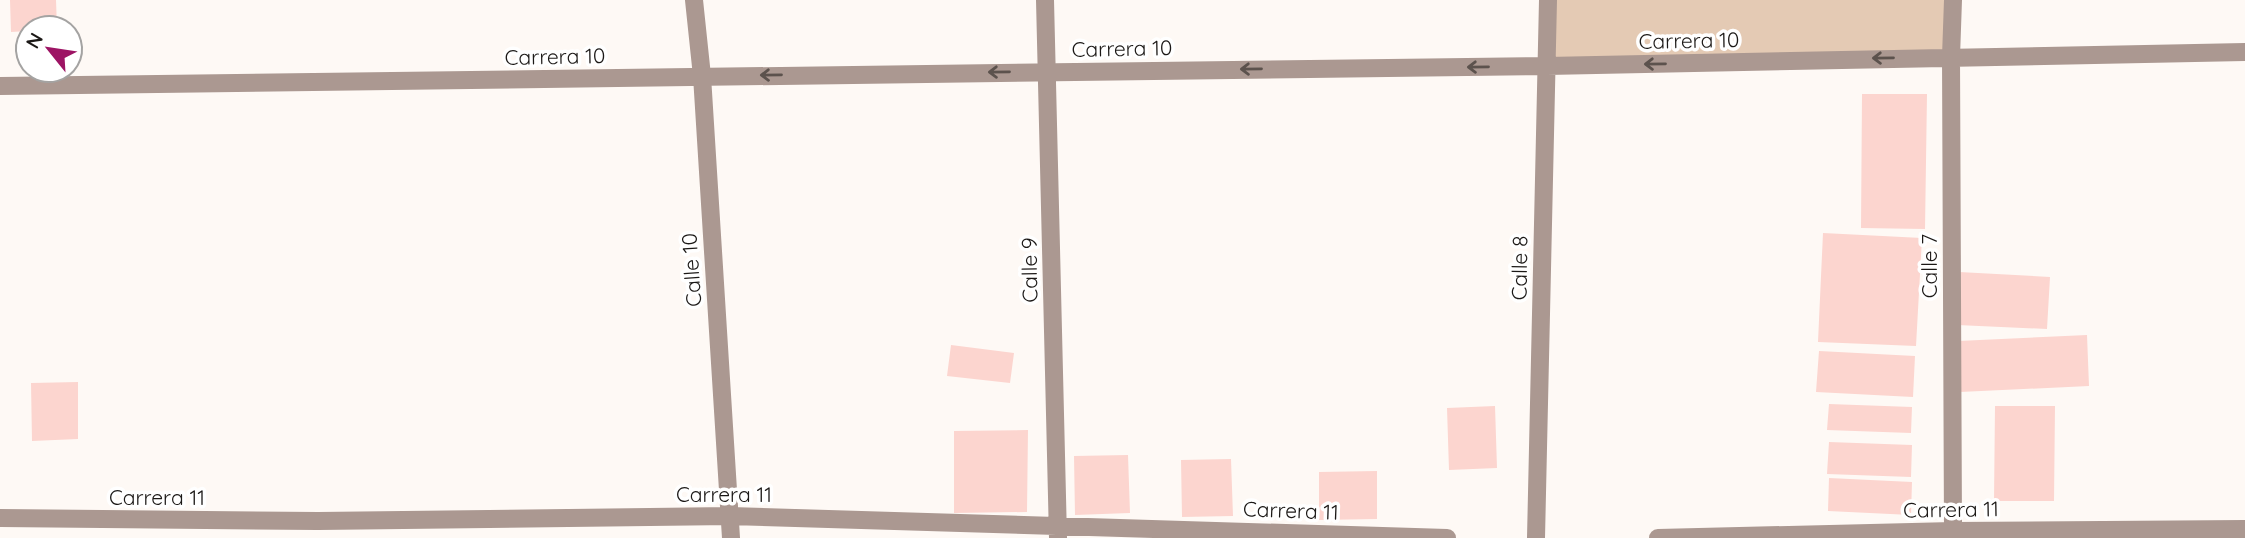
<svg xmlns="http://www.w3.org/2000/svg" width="2245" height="538" viewBox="0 0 2245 538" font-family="Quicksand,sans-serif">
	<rect width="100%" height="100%" fill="#fef9f5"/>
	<path fill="#e4cab4" d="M1548 0H1953L1951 57 1547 66Z"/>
	<path fill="#fcd5cf" d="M10 0H56L57 28H28V31L11 32Z
		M1862 94H1927L1925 229 1861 228Z
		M1823 233 1922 238 1916 346 1818 342Z
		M1959 272 2050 277 2047 329 1957 325Z
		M2087 335 2089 386 1960 392 1958 341Z
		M951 345 1014 353 1010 383 947 376Z
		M1819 351 1915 356 1913 397 1816 392Z
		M78 382V439L32 441 31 383Z
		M1829 404 1912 407 1911 433 1827 430Z
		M1495 406 1497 468 1449 470 1447 408Z
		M1995 406H2055L2054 501H1994Z
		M1028 430 1027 512 954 513V431Z
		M1829 442 1912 445 1911 477 1827 474Z
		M1128 455 1130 513 1075 515 1074 456Z
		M1231 459 1233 516 1182 517 1181 460Z
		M1377 471V519L1319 520V472Z
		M1829 478 1912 482 1911 515 1828 511Z"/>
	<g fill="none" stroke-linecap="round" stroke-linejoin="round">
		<path stroke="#ab9891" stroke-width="18" d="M694 0 702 76 731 538
			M1045 0 1058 538
			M1953 0 1951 57 1953 531
			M0 86 1547 66 2245 52
			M0 518 318 521 730 516 1447 538
			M1536 538 1548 0
			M1658 538 1953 531 2245 529"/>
	</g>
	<defs><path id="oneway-shaft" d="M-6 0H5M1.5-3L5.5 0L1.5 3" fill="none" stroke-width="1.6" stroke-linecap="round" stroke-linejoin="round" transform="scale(1.75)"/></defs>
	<g stroke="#5c524d">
		<use href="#oneway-shaft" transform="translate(1883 58) rotate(179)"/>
		<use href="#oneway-shaft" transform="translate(1655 64) rotate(179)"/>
		<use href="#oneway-shaft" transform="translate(1478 67) rotate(179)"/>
		<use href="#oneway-shaft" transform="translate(1251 69) rotate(179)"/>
		<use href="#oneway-shaft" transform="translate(999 72) rotate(179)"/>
		<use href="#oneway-shaft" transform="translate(771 75) rotate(179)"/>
	</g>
	<g text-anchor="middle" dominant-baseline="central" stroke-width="7" stroke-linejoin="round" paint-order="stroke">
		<g font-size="21" fill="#1b1816" stroke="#fff">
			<text transform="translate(1689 40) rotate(-1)">Carrera 10</text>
			<text transform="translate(1122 48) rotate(-1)">Carrera 10</text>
			<text transform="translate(555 56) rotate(-1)">Carrera 10</text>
			<text transform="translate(1929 266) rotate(-90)">Calle 7</text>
			<text transform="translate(1519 268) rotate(-89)">Calle 8</text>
			<text transform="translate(691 270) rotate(-94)">Calle 10</text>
			<text transform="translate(1029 270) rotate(-91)">Calle 9</text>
			<text x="724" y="494">Carrera 11</text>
			<text x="157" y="497">Carrera 11</text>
			<text transform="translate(1951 509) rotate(-1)">Carrera 11</text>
			<text transform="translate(1291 510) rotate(2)">Carrera 11</text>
		</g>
	</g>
	<g transform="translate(49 49) rotate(300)"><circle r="33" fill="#ffffff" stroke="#a4a3a2" stroke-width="2"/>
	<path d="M0-5L12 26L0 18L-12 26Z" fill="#9d1464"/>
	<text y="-10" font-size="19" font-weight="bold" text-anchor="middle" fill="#1b1816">N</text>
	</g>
</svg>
